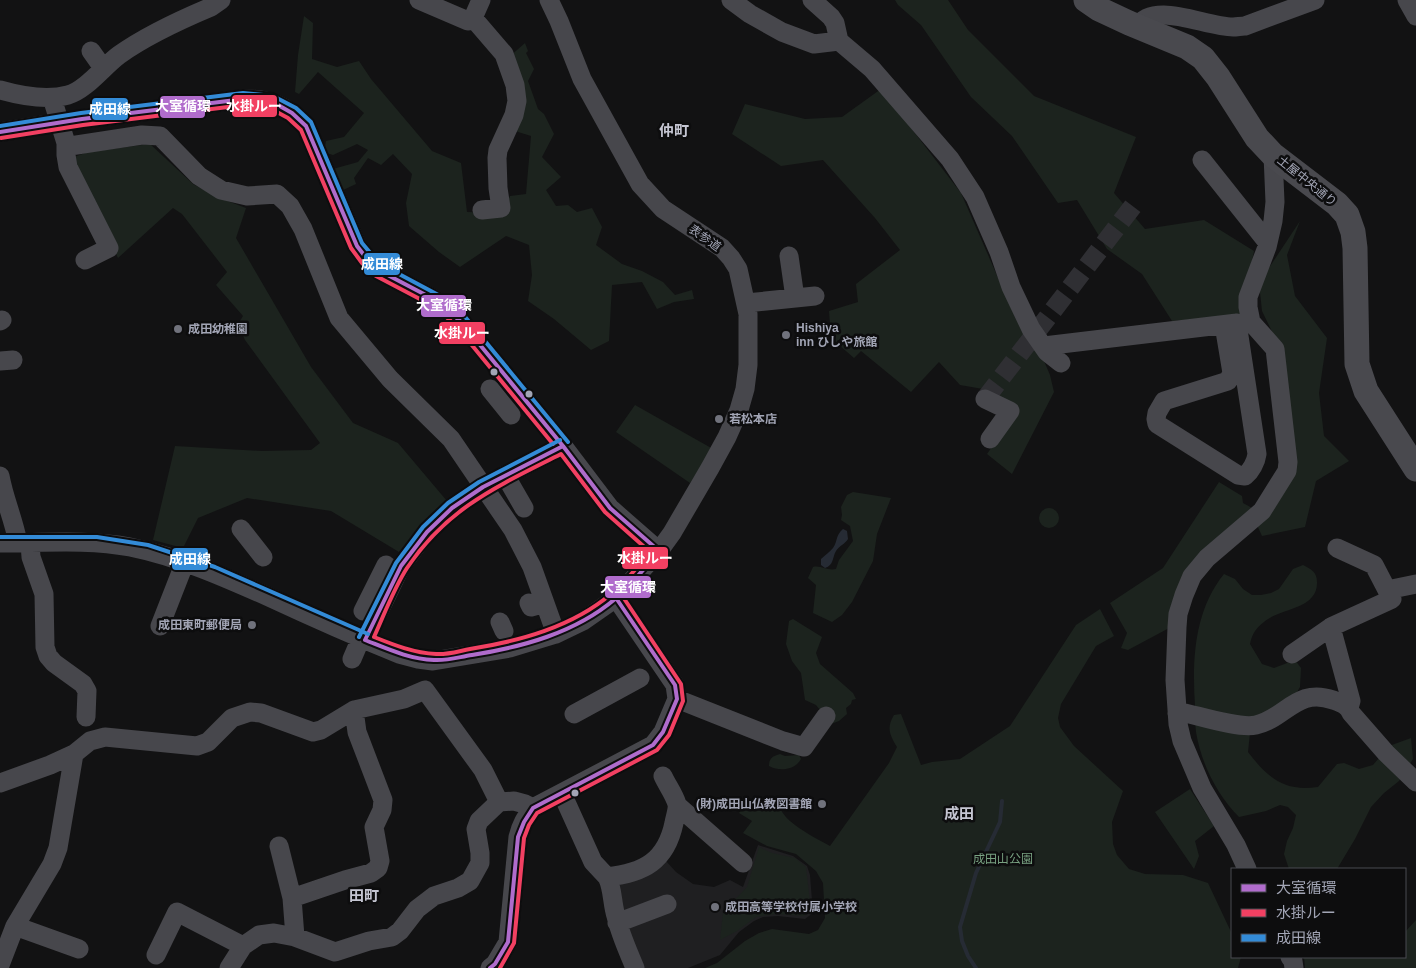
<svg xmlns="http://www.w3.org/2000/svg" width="1416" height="968" viewBox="0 0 1416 968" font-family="Arial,'Noto Sans JP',sans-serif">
	<rect width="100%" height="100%" fill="#121213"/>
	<path fill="#1f1f21" d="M758 845 793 856 807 866 810 875 813 913 805 919 778 916 763 917 754 921 739 932 720 955 688 968H638L616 881 666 861 676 872 693 884 714 887 730 880 743 887Z"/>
	<path fill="#1c231e" d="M895 0H948L968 30 1034 96 1136 137 1114 193 1145 229 1204 220 1254 251 1241 316 1172 321 1142 274 1107 249 1077 200 1058 203 1012 136 971 97 921 25 898 5Z
		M304 16 313 23 312 59 337 67 359 61 371 79 432 151 461 163 467 212 503 213 510 196 526 194 531 136 515 131 509 57 525 43 528 51 526 53 534 69 528 81 538 109 544 114 554 134 542 157 561 177 546 190 556 206 568 205 577 212 592 208 602 227 596 245 622 264 642 271 663 282 675 295 692 290 694 299 674 302 657 309 642 282 612 285 609 341 591 350 554 319 528 301 532 275 529 245 506 236 460 267 439 252 409 226 406 203 412 174 393 154 381 165 368 158 354 178 356 184 341 191 333 169 358 162 368 150 357 144 333 155 324 152 326 141 344 137 364 113 318 72 299 94 295 92 298 55Z
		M881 89 961 193 1016 319 1044 361 1050 375 1054 392 1012 474 987 454 1016 412 983 389 960 385 939 362 911 392 861 351 854 358 831 338 829 311 858 302 856 284 900 250 875 218 823 160 781 166 732 134 745 104 805 119 842 117Z
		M150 144 193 184 217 197 246 208 236 238 311 367 353 423 398 443 447 501 426 520 399 552 331 511 247 498 198 518 183 548 153 540 175 446 262 451 311 450 320 443 245 340 238 324 243 316 216 285 227 272 182 214 173 208 118 258 71 158 88 152Z
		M1300 221 1287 255 1295 296 1327 338 1319 393 1324 436 1349 461 1316 481 1305 527 1262 536 1256 523 1290 473 1280 348 1262 311 1259 283Z
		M635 405 713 449 690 483 616 432Z
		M1219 482 1242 496 1243 503 1254 509 1201 554 1171 627 1128 650 1121 648 1127 633 1110 603 1163 568Z
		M853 492 891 498 877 534 873 561 852 602 842 615 832 622 813 613 816 585 808 578 813 567C821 565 827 571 836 569L839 560 853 541 850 526 841 520 842 515 841 507 847 495Z
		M1039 518a10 10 0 1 1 20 0a10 10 0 1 1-20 0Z
		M1303 565C1311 569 1317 572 1317 582 1318 610 1279 608 1264 622 1256 628 1252 634 1250 644L1262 664 1274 668 1295 660 1301 668 1300 687 1294 697 1250 733 1248 752C1268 778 1284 792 1318 787L1337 764 1344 763 1359 769 1373 765 1389 746 1411 738 1413 759 1399 781 1384 793 1371 807 1355 839 1337 869H1289L1284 854 1287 841 1293 828 1296 815 1288 807 1280 805 1266 811 1239 817C1217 795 1201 763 1196 732 1195 724 1195 714 1195 706 1192 660 1194 611 1224 574L1235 579 1243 589 1252 595H1261L1271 593 1279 589 1293 569Z
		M1100 609 1114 636 1096 646 1061 704 1058 718 1060 727 1074 746 1123 791 1112 822 1113 844 1117 855 1129 869 1145 874 1183 875 1208 883 1232 934V957H1241L1238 968H705L717 963 745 941 759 933 772 929 809 934 818 930 825 918 823 883 816 871 796 854 767 846 743 833 752 821 739 813C748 801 762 791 775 803 781 809 784 816 790 821 802 831 817 839 830 846L889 763 897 747C890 735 886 728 894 715L901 714 921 765 932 762 960 759 1010 726 1076 625Z
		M793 619 822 637 816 653 820 664 853 693 856 699 852 700 851 704 846 708 847 714 839 721 831 724 816 705 805 700 801 673 792 661 786 644 789 621Z
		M780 754 785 756 799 755 801 759C795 770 780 772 769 766 769 758 773 756 780 754Z
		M1190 789 1214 826 1195 841 1199 856 1194 869 1155 812Z
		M759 847 772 853 795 858 806 867 811 911 804 916 776 914 756 917 737 931 720 940 723 912 747 887Z
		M1416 920V968H1305L1304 957H1405V932Z"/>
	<path fill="#262b34" d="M843 529 847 531 848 539C845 544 839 546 836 551 832 558 834 565 825 568L821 565V559C825 555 830 552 833 548 838 541 835 536 843 529Z"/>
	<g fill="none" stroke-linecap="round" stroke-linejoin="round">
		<path stroke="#262b34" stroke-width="4" d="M976 968 968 956 962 941 960 927 976 873 1000 822 1002 801"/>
		<path stroke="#2f2f33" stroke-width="19" stroke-dasharray="19 9" stroke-linecap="butt" d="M985 399 1133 206"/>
		<path stroke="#47474c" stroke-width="19" d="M419 0 468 21 473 18 481 0
			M731 0 750 14 782 32 814 44 839 41
			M812 0 831 17 835 23 839 41 872 69 950 159 975 197 999 252 1011 287 1031 329 1047 352 1061 363
			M1407 0 1416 16
			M473 18 504 54 515 85 517 101 514 115 498 150 497 158 498 188 501 208 482 210
			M1137 27C1154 0 1205 27 1233 27 1237 27 1241 26 1245 26L1315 0
			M91 51 103 68
			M0 90C21 96 46 101 68 95 86 90 104 66 119 55 147 35 180 20 211 7L221 0
			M52 98 66 143 70 146 142 135 160 136 199 176 221 190 247 196 277 194 290 206 303 229 339 318 390 379 451 439 513 530 532 567 556 634
			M82 119 244 99C271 99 287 106 306 126L357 246 367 259 380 271 441 303 462 323 563 446 610 508 659 551
			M0 132 43 125
			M66 143V155L68 167 109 248 85 260
			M1202 160 1268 243
			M789 256 795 298
			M746 303 815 296
			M0 321 2 320
			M1224 325 1232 373 1228 381 1164 401 1157 413 1156 419 1157 424 1238 475 1245 476C1251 471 1256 462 1257 454L1237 323
			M1044 346 1237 323
			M0 361 13 360
			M490 389 511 415
			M985 399 1010 411 990 439
			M505 475 524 508
			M0 476C4 499 14 520 18 543
			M241 529 263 557
			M0 543C42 543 88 539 130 547 179 557 224 577 269 597 312 617 355 636 399 654L418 659 433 661 510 648 556 634 583 621 616 598 659 551 672 533 710 468 727 437 739 410 745 389 748 365V314L738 269 731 258 722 248 663 209 640 184 582 79 559 21 549 0
			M30 543 31 557 44 594 45 647 48 656 54 663 83 684 87 691 86 717
			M1337 548 1374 565 1387 590 1416 584
			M529 603 531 607 545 603
			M363 611 386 565
			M500 622 504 631
			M160 626 185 562
			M1331 627 1351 701 1349 708
			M365 640 401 566 427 532 452 508 483 487 563 446
			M1292 654 1331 627 1392 599 1387 590
			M352 659 361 638
			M425 690 483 770 499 802
			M677 699 783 741 804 747 826 716
			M1177 713 1181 712C1200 716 1239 729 1256 725 1286 718 1297 687 1333 700 1341 703 1348 705 1351 713L1386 753 1416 782
			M574 714 640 678
			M0 783 50 765 74 754 90 741 105 737 197 746 208 742 232 718 250 712 261 713 313 732 321 730 354 710 404 699 425 690
			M566 791 565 800 593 862 607 877C644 873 666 861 674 823 675 817 678 809 677 804 674 794 667 785 663 776
			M678 806 743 863
			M279 846 292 898 295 937
			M1247 869 1236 845 1202 788 1182 741 1178 724 1175 680 1177 627 1178 614 1184 595 1192 576 1207 558 1262 511 1287 471 1288 462 1275 349 1251 322 1248 307V297L1267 247 1273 221 1275 202 1273 155
			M607 877C613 888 612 904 616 916 620 934 628 951 635 968
			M292 898 345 880 371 873 378 868 380 861 374 827 382 810 383 800 357 732 354 710
			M617 923 667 904
			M15 926 79 949
			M156 955 177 912 243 946
			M1290 957 1293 961 1294 968
			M0 965 15 926 52 864 58 848 74 754
			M229 968 243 946 259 935 274 933 295 937 335 952 369 941 392 937 400 931 417 909 434 896 458 888 470 881 480 863V853L476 829 479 821 499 802 514 801 525 804 533 808
			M490 968 495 964 508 942 518 837C521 825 525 818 533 808L653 745 663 732 677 699 675 685 616 598"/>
		<path stroke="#49494e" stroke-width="25" d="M1086 0 1099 9 1129 23 1187 47 1203 58 1218 77 1257 138 1273 155 1337 204 1347 215 1353 232 1355 248 1357 364 1366 391 1416 469"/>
		<defs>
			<path id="bus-1" d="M0 132 82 119 244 99 262 100 278 105 292 113 306 126 357 246 367 259 380 271 441 303 462 323 563 446
				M563 446 610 508 659 551C645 567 632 585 615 599 575 633 522 647 472 655 459 657 447 661 434 660 409 659 388 649 365 640L401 566 427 532 452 508 483 487Z
				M490 968 495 964 508 942 518 837 524 822 533 808 653 745 663 732 677 699 675 685 616 598"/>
			<path id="bus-2" d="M1 138 83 125 244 105 261 107 275 111 288 118 301 130 351 248 362 263 376 276 437 308 457 327 553 444
				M561 454 605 512 650 552C638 566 626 582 611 594 572 627 520 641 470 649 459 651 447 655 436 654 414 653 394 645 374 637 384 615 394 588 407 568 448 507 498 486 561 454Z
				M500 968 514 943 524 838 529 825 537 813 657 750 669 735 683 701 681 684 621 594"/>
			<path id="bus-3" d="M0 126 81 113 243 93 273 96 296 108 311 122 362 243 372 255 384 266 444 298 466 318 568 442
				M0 537H97L148 545 215 567 368 634
				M359 637 396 563 423 527 448 503 479 482 560 440"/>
		</defs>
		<use href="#bus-1" stroke="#0d0d0e" stroke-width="8"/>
		<use href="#bus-2" stroke="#0d0d0e" stroke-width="8"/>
		<use href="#bus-3" stroke="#0d0d0e" stroke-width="8"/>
		<use href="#bus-1" stroke="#b06ccc" stroke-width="4"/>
		<use href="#bus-2" stroke="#f24062" stroke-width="4"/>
		<use href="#bus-3" stroke="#338bd7" stroke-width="4"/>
	</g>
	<g fill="#70727c" stroke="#0d0d0e" stroke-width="2">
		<circle cx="178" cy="329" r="5"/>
		<circle cx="786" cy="335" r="5"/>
		<circle cx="719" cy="419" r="5"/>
		<circle cx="252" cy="625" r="5"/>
		<circle cx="822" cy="804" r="5"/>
		<circle cx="715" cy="907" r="5"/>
	</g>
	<g fill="#a2a5b5" stroke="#0d0d0e" stroke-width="2">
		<circle cx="494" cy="372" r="4.5"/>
		<circle cx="529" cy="394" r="4.5"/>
		<circle cx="575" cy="793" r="4.5"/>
	</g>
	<g text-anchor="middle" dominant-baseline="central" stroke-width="5" stroke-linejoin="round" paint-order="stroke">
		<g font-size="12" fill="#a2a5b5" stroke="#0d0d0e">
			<text transform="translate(1307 181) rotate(39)">土屋中央通り</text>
			<text transform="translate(705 238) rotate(35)">表参道</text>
		</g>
		<g font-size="12" font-weight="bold" fill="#a2a5b5" stroke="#0d0d0e" text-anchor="start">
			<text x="796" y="328">Hishiya<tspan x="796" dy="14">inn ひしや旅館</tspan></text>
			<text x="188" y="329">成田幼稚園</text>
			<text x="729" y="419">若松本店</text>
			<text x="242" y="625" text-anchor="end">成田東町郵便局</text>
			<text x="812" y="804" text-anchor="end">(財)成田山仏教図書館</text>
			<text x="725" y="907">成田高等学校付属小学校</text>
		</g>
		<g font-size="12" fill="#78a181" stroke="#0d0d0e">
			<text x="1003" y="859">成田山公園</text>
		</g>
		<g font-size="15" font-weight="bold" fill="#c4c5d1" stroke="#0d0d0e">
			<text x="674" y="130">仲町</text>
			<text x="959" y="813">成田</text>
			<text x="364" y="895">田町</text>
		</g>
	</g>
	<g stroke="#0d0d0e" stroke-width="2">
		<rect x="231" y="94" width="47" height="24" rx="5" fill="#f24062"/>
		<rect x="159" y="95" width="47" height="24" rx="5" fill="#b06ccc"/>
		<rect x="91" y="97" width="38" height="24" rx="5" fill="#338bd7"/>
		<rect x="363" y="252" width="38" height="24" rx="5" fill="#338bd7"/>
		<rect x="420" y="294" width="47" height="24" rx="5" fill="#b06ccc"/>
		<rect x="438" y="321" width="48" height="24" rx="5" fill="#f24062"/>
		<rect x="621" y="546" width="48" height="24" rx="5" fill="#f24062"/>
		<rect x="171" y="547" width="38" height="24" rx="5" fill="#338bd7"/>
		<rect x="604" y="575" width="48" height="24" rx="5" fill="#b06ccc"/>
	</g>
	<g font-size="14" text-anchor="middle" font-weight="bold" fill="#fff">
		<text x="254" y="111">水掛ルー</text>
		<text x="183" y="111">大室循環</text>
		<text x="110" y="114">成田線</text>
		<text x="382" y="269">成田線</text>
		<text x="444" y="310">大室循環</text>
		<text x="462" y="338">水掛ルー</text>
		<text x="645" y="563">水掛ルー</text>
		<text x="190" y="564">成田線</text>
		<text x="628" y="592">大室循環</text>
	</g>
	<rect x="1231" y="868" width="175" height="90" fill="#0d0d0e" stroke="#494a51"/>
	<rect x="1241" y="884" width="25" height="8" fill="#b06ccc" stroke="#494a51"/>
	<text x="1276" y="893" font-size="15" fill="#a2a5b5">大室循環</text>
	<rect x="1241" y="909" width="25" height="8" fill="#f24062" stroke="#494a51"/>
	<text x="1276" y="918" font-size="15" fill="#a2a5b5">水掛ルー</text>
	<rect x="1241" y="934" width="25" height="8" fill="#338bd7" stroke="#494a51"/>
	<text x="1276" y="943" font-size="15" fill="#a2a5b5">成田線</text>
</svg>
